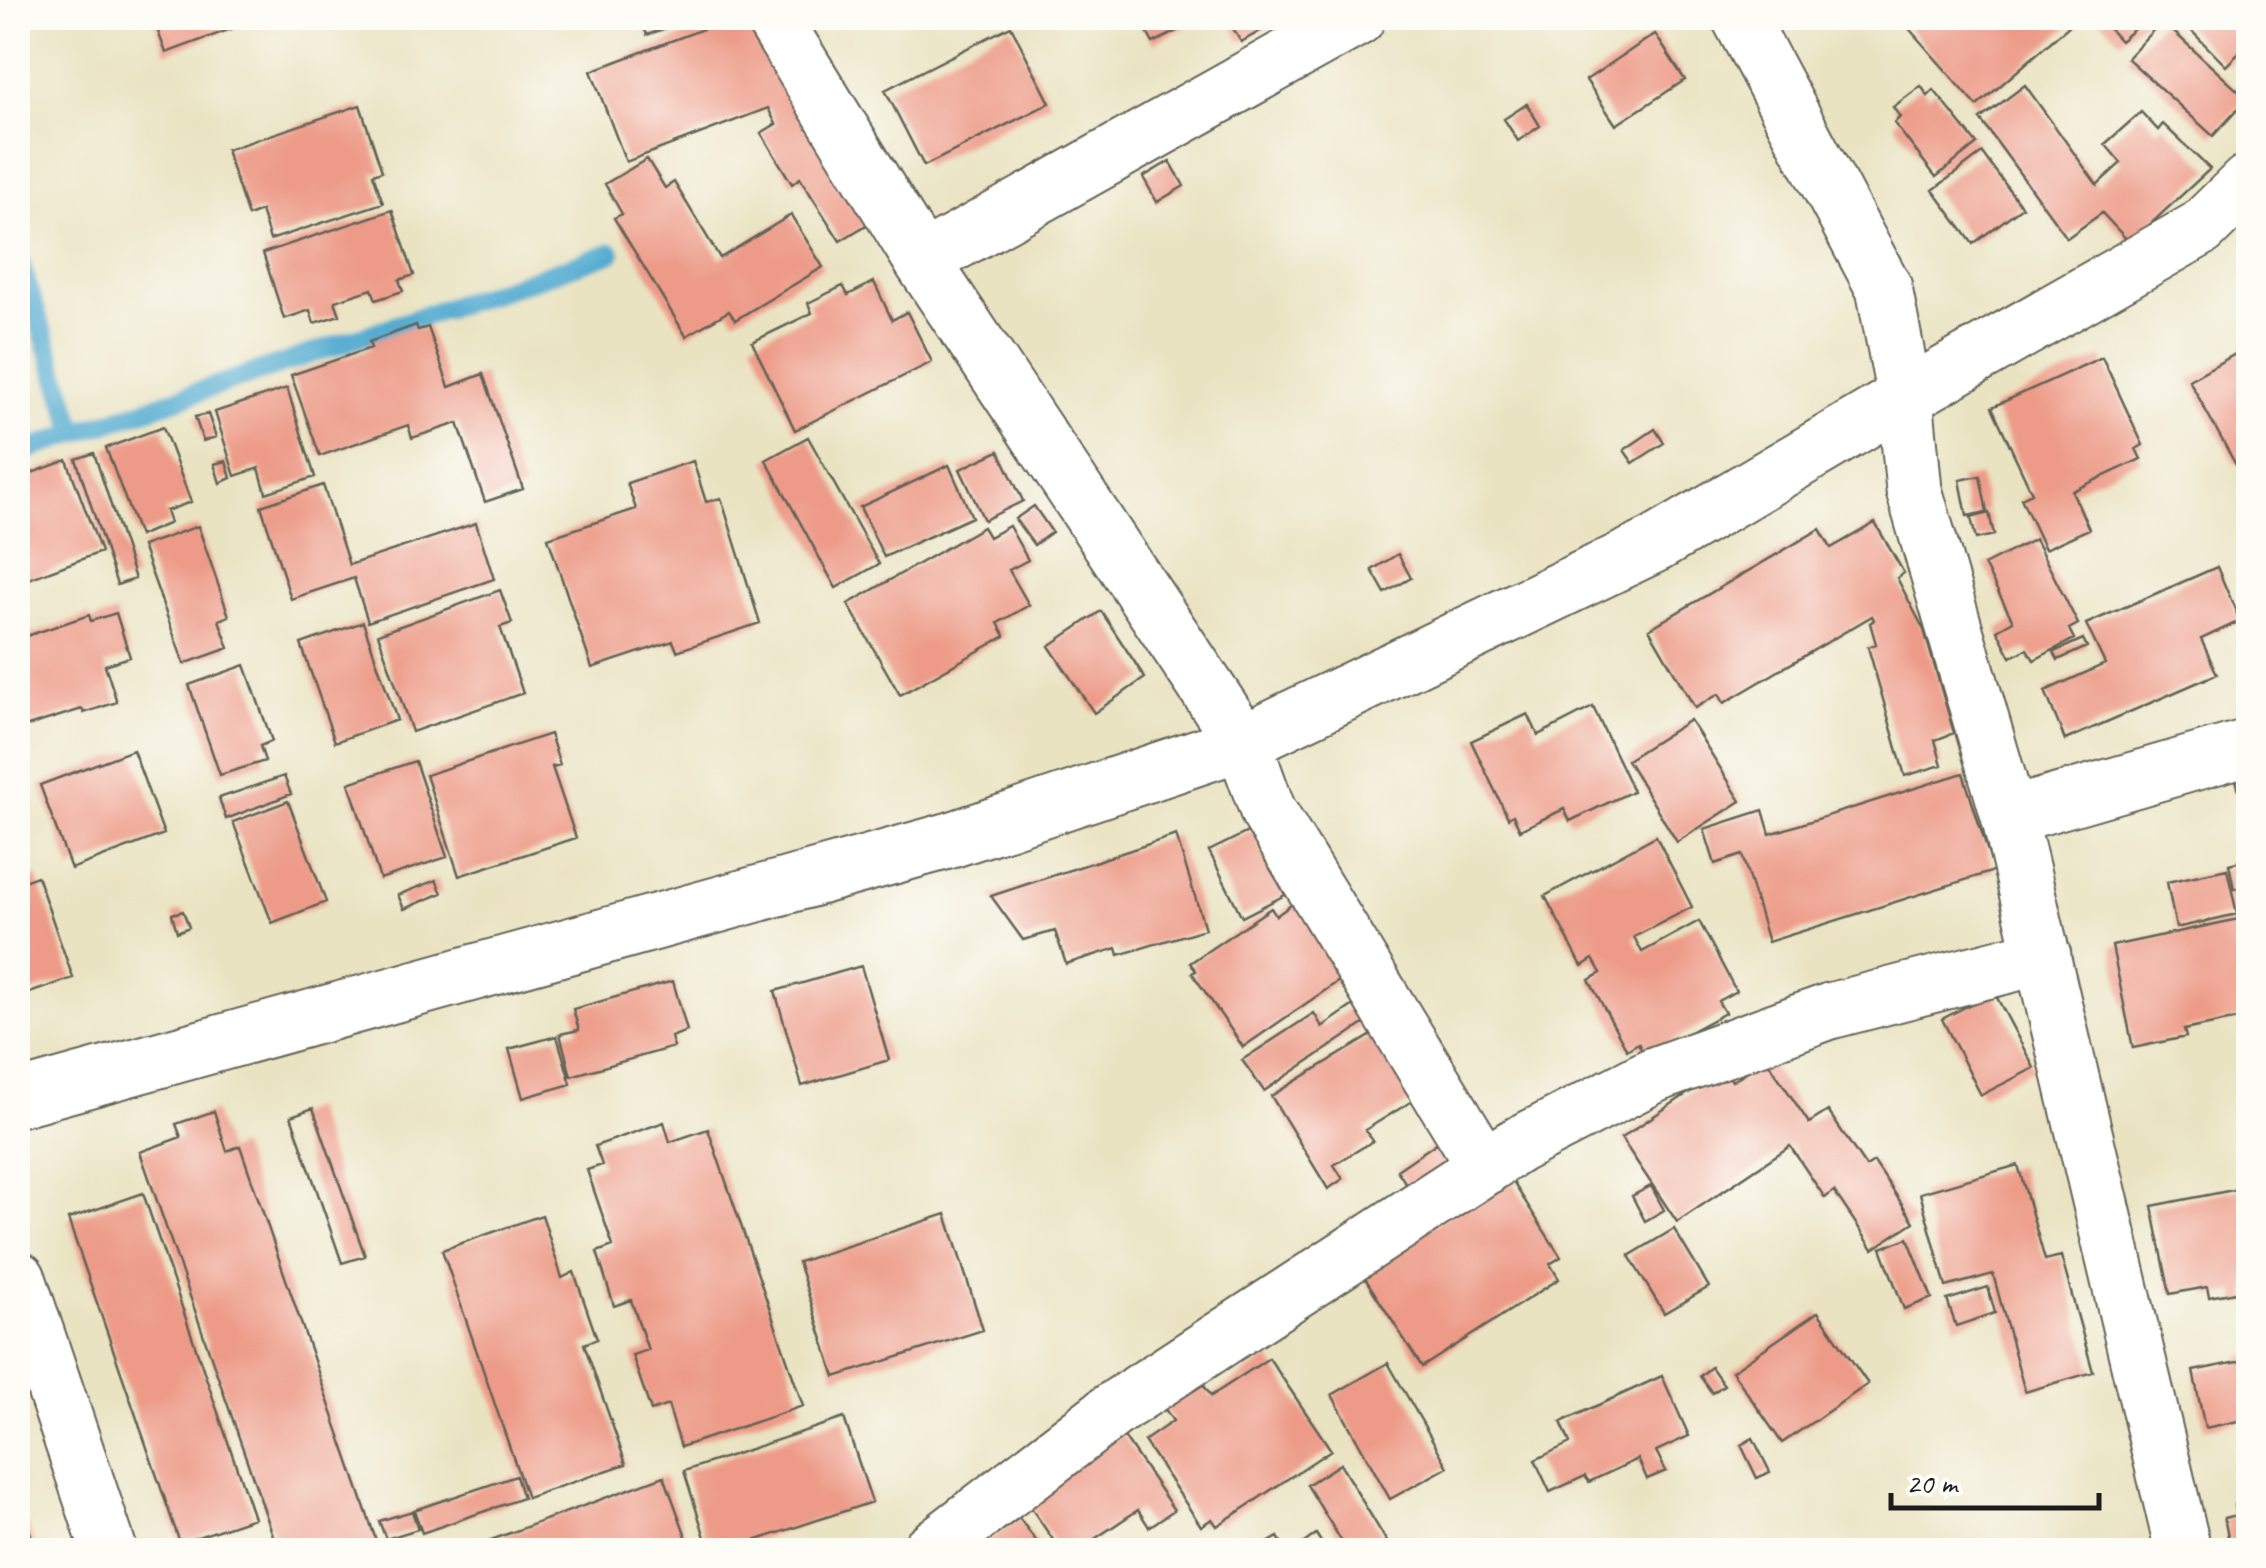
<svg xmlns="http://www.w3.org/2000/svg" width="2266" height="1568" viewBox="0 0 2266 1568" font-family="Caveat,sans-serif">
	<rect width="100%" height="100%" fill="#fdfcf7"/>
	<filter id="ink" filterUnits="userSpaceOnUse"><feTurbulence type="fractalNoise" baseFrequency=".01" numOctaves="2"/><feDisplacementMap in="SourceGraphic" scale="20" xChannelSelector="R" yChannelSelector="G"/><feConvolveMatrix kernelMatrix="1 2 1 2 8 2 1 2 1" color-interpolation-filters="sRGB"/></filter>
	<filter id="wash" filterUnits="userSpaceOnUse"><feTurbulence type="fractalNoise" baseFrequency=".0048" numOctaves="4" result="noise"/><feDisplacementMap in="SourceGraphic" scale="40" xChannelSelector="R" yChannelSelector="G"/><feGaussianBlur stdDeviation="2.25" result="paint"/><feColorMatrix in="noise" values="0 0 0 0 0 0 0 0 0 0 0 0 0 0 0 0 0 1.4 0 .05"/><feComposite in="paint" operator="in"/></filter>
	<g filter="url(#wash)">
		<rect width="100%" height="100%" fill="#eae3c2"/>
		<g fill="none" stroke-linecap="round" stroke-linejoin="round">
			<path stroke="#53abd0" stroke-width="20" d="M18 257 76 433 18 453
				M76 433 611 253"/>
		</g>
		<g id="blocks">
			<path fill="#ed9b88" d="M153 18H261L166 53Z
				M640 18H679L681 23 647 35Z
				M732 18H754L871 222 840 241 800 178 792 184 761 133 776 124 768 108 626 162 591 71Z
				M1139 18H1203L1153 43Z
				M1227 18H1283L1241 42Z
				M1913 18H2078L1977 106 1905 24Z
				M2099 18H2147L2120 41Z
				M2179 18H2248V44L2226 66Z
				M2162 21 2247 99 2213 136 2127 58Z
				M1011 26 1050 103 924 166 885 90Z
				M1655 34 1685 80 1616 125 1586 80Z
				M2025 85 2097 185 2121 163 2105 144 2141 112 2158 130 2163 124 2210 169 2130 243 2102 213 2067 238 1980 119Z
				M1921 86 1928 96 1934 90 1977 144 1936 177 1894 123 1900 117 1893 107Z
				M1527 104 1540 126 1518 141 1504 119Z
				M360 105 382 171 373 174 383 203 270 240 261 211 248 216 226 150Z
				M1982 153 2022 207 1973 244 1933 190Z
				M647 159 665 188 674 182 720 258 791 215 823 267 735 320 729 311 686 336 614 218 622 214 605 184Z
				M1170 161 1184 186 1157 202 1143 177Z
				M392 210 414 275 399 280 403 291 376 300 372 289 335 301 340 315 314 323 310 310 284 319 263 253Z
				M874 282 892 320 907 312 932 362 795 430 752 342 812 313 808 303 843 286 848 295Z
				M416 325 418 330 428 327 449 387 483 374 523 489 485 502 458 423 412 438 408 425 320 456 291 375 371 348 369 342Z
				M2248 347V459L2236 465 2189 380Z
				M2102 357 2143 445 2136 449 2141 459 2072 491 2089 529 2045 549 2021 498 2032 493 1992 407Z
				M287 388 315 477 266 493 259 468 235 476 215 412Z
				M208 414 216 437 203 441 195 417Z
				M163 427 191 502 166 511 170 523 139 536 106 448Z
				M1655 429 1664 443 1633 463 1624 450Z
				M808 437 879 564 836 588 766 460Z
				M999 451 1023 501 984 520 960 469Z
				M94 453 135 579 117 585 76 459Z
				M67 460 101 552 18 583V478Z
				M226 461 231 478 220 483 214 464Z
				M693 461 706 502 721 498 760 623 677 651 673 641 592 668 548 538 636 509 627 483Z
				M949 465 972 517 884 557 860 507Z
				M1980 476 1987 512 1967 516 1960 480Z
				M323 485 349 565 476 523 494 579 368 622 354 578 291 599 261 506Z
				M1034 506 1052 532 1034 545 1015 519Z
				M1989 513 1994 535 1976 539 1971 518Z
				M1875 523 1904 573 1897 578 1924 630 1954 733 1935 740 1942 765 1905 776 1868 647 1876 644 1870 623 1874 620 1872 616 1724 703 1719 694 1695 708 1649 629 1820 529 1831 548Z
				M198 526 229 616 219 620 229 648 184 664 142 546Z
				M1009 526 1028 560 1009 570 1029 605 998 623 1005 636 900 695 848 604 983 527 989 537Z
				M2035 539 2078 624 2069 629 2074 639 2034 660 2027 649 2011 657 1997 630 2013 621 1984 565Z
				M1398 554 1411 578 1385 593 1372 570Z
				M2217 567 2240 621 2201 639 2217 674 2065 740 2045 691 2105 664 2086 624Z
				M500 590 512 623 500 627 523 693 412 732 378 634Z
				M1101 611 1145 678 1094 713 1049 646Z
				M116 613 130 657 105 665 117 702 84 713 82 709 18 729V639L89 615 91 621Z
				M363 622 397 720 335 742 301 644Z
				M2083 639 2087 647 2058 660 2054 652Z
				M245 665 272 741 260 746 265 761 220 775 189 685Z
				M1593 707 1633 791 1570 821 1564 809 1520 830 1513 815 1508 818 1471 741 1528 714 1538 735Z
				M1690 720 1741 801 1677 842 1627 760Z
				M550 734 560 765 552 767 576 838 459 876 426 775Z
				M133 750 164 834 71 869 40 785Z
				M415 761 447 857 380 879 349 783Z
				M2248 771V821H2247L2235 776Z
				M1963 773 1994 871 1768 942 1742 855 1715 864 1704 829 1763 810 1770 834Z
				M284 776 291 794 226 819 219 798Z
				M288 801 326 902 272 923 233 822Z
				M1252 830 1285 895 1242 917 1209 851Z
				M1176 835 1205 929 1119 955 1117 948 1066 964 1055 931 1023 940 991 896Z
				M1656 836 1692 907 1634 937 1642 952 1699 921 1736 991 1718 1001 1725 1013 1645 1056 1638 1043 1627 1050 1589 980 1601 973 1593 959 1582 966 1545 896Z
				M2248 859V885L2234 889 2229 864Z
				M2227 869 2237 914 2176 928 2167 882Z
				M37 876 73 978 18 997V883Z
				M436 880 442 893 404 909 398 895Z
				M2248 889V910L2242 911 2239 891Z
				M1295 902 1346 976 1243 1047 1192 973 1196 971 1190 963 1271 908 1276 916Z
				M183 911 189 927 177 932 172 914Z
				M2248 917V1017L2184 1030 2186 1037 2133 1048 2112 946Z
				M861 966 889 1060 802 1086 775 991Z
				M673 981 687 1031 671 1037 674 1047 571 1076 560 1034 579 1030 573 1009Z
				M1994 992 2034 1068 1981 1095 1942 1019Z
				M1358 1002 1370 1020 1264 1091 1242 1060 1314 1013 1322 1027Z
				M1377 1032 1417 1098 1365 1130 1373 1141 1334 1165 1343 1179 1328 1189 1271 1096Z
				M557 1036 571 1084 523 1098 509 1049Z
				M1766 1059 1809 1123 1828 1111 1866 1167 1874 1162 1914 1222 1873 1249 1834 1191 1825 1198 1790 1146 1677 1222 1621 1138 1724 1069 1732 1081Z
				M313 1108 365 1256 342 1263 291 1116Z
				M214 1111 227 1151 240 1146 378 1546 365 1550H278L140 1152 181 1137 176 1124Z
				M664 1122 670 1142 708 1129 803 1406 681 1447 668 1405 651 1411 632 1355 648 1350 631 1300 614 1306 597 1252 613 1246 587 1170 602 1165 595 1146Z
				M1441 1140 1457 1163 1412 1193 1397 1170Z
				M2018 1165 2045 1260 2061 1256 2093 1372 2025 1392 1993 1274 1946 1287 1920 1193Z
				M1509 1176 1561 1257 1550 1264 1559 1279 1422 1367 1361 1272Z
				M1651 1186 1664 1210 1645 1221 1632 1196Z
				M2248 1187V1301L2238 1303 2236 1292 2209 1297 2207 1287 2170 1294 2152 1206Z
				M143 1193 254 1518 180 1543 68 1219Z
				M946 1214 983 1330 835 1377 798 1262Z
				M542 1215 562 1278 574 1272 597 1339 584 1344 626 1464 527 1498 442 1250Z
				M1674 1229 1709 1287 1664 1313 1629 1256Z
				M1908 1238 1932 1298 1904 1309 1881 1248Z
				M1988 1287 1995 1313 1956 1326 1947 1300Z
				M1818 1312 1868 1384 1782 1443 1732 1371Z
				M2248 1354V1419L2205 1428 2193 1371 2242 1361 2241 1356Z
				M1269 1358 1331 1450 1217 1526 1212 1519 1201 1526 1144 1441 1173 1421 1162 1405 1200 1380 1211 1396Z
				M1388 1363 1448 1467 1390 1499 1332 1395Z
				M1711 1367 1724 1385 1712 1393 1700 1376Z
				M1662 1376 1689 1436 1656 1451 1666 1471 1647 1479 1638 1459 1589 1482 1585 1476 1550 1492 1535 1460 1570 1443 1561 1422Z
				M844 1418 872 1502 727 1550H709L684 1471Z
				M1122 1434 1174 1510 1149 1527 1138 1510 1078 1550H1060L1025 1499Z
				M1753 1438 1770 1472 1757 1478 1741 1445Z
				M1340 1464 1392 1550H1347L1307 1485Z
				M516 1476 523 1498 422 1533 414 1510Z
				M664 1476 691 1550H486L483 1543Z
				M2248 1502V1550H2231L2224 1518 2236 1515 2235 1505Z
				M412 1511 418 1529 386 1539 379 1521Z
				M1019 1518 1043 1550H975Z
				M27 1523 36 1550H18V1526Z
				M1316 1534 1326 1550H1291L1300 1546Z
				M1278 1537 1286 1550H1256Z"/>
		</g>
	</g>
	<g filter="url(#ink)">
		<use href="#blocks" fill-opacity="0" stroke="#646256" stroke-width="2.5"/>
		<g fill="none" stroke-linecap="round" stroke-linejoin="round">
			<defs>
				<path id="minor" d="M773 18 922 261 1243 742 1268 811 1485 1167
					M1740 18 1884 288 1905 397 1914 490 2009 816 2183 1550
					M922 261 1357 18
					M2009 816 2248 747
					M18 1099 951 840 1243 742 1656 544 1905 397 2201 228 2248 182
					M18 1279 109 1550
					M930 1550 1114 1409 1518 1145 1654 1075 1830 1011 2043 956"/>
			</defs>
			<use href="#minor" stroke="#646256" stroke-width="59"/>
			<use href="#minor" stroke="#fff" stroke-width="55"/>
		</g>
	</g>
	<rect width="2266" height="1568" fill="none" stroke="#fdfcf7" stroke-width="60"/>
	<path d="M1891 1493v15h208v-15" fill="none" stroke="#1c1c1c" stroke-width="5"/>
	<text x="1906" y="1493" font-size="30" fill="#1c1c1c" stroke="#fdfcf7" stroke-width="8" paint-order="stroke">20 m</text>
</svg>
